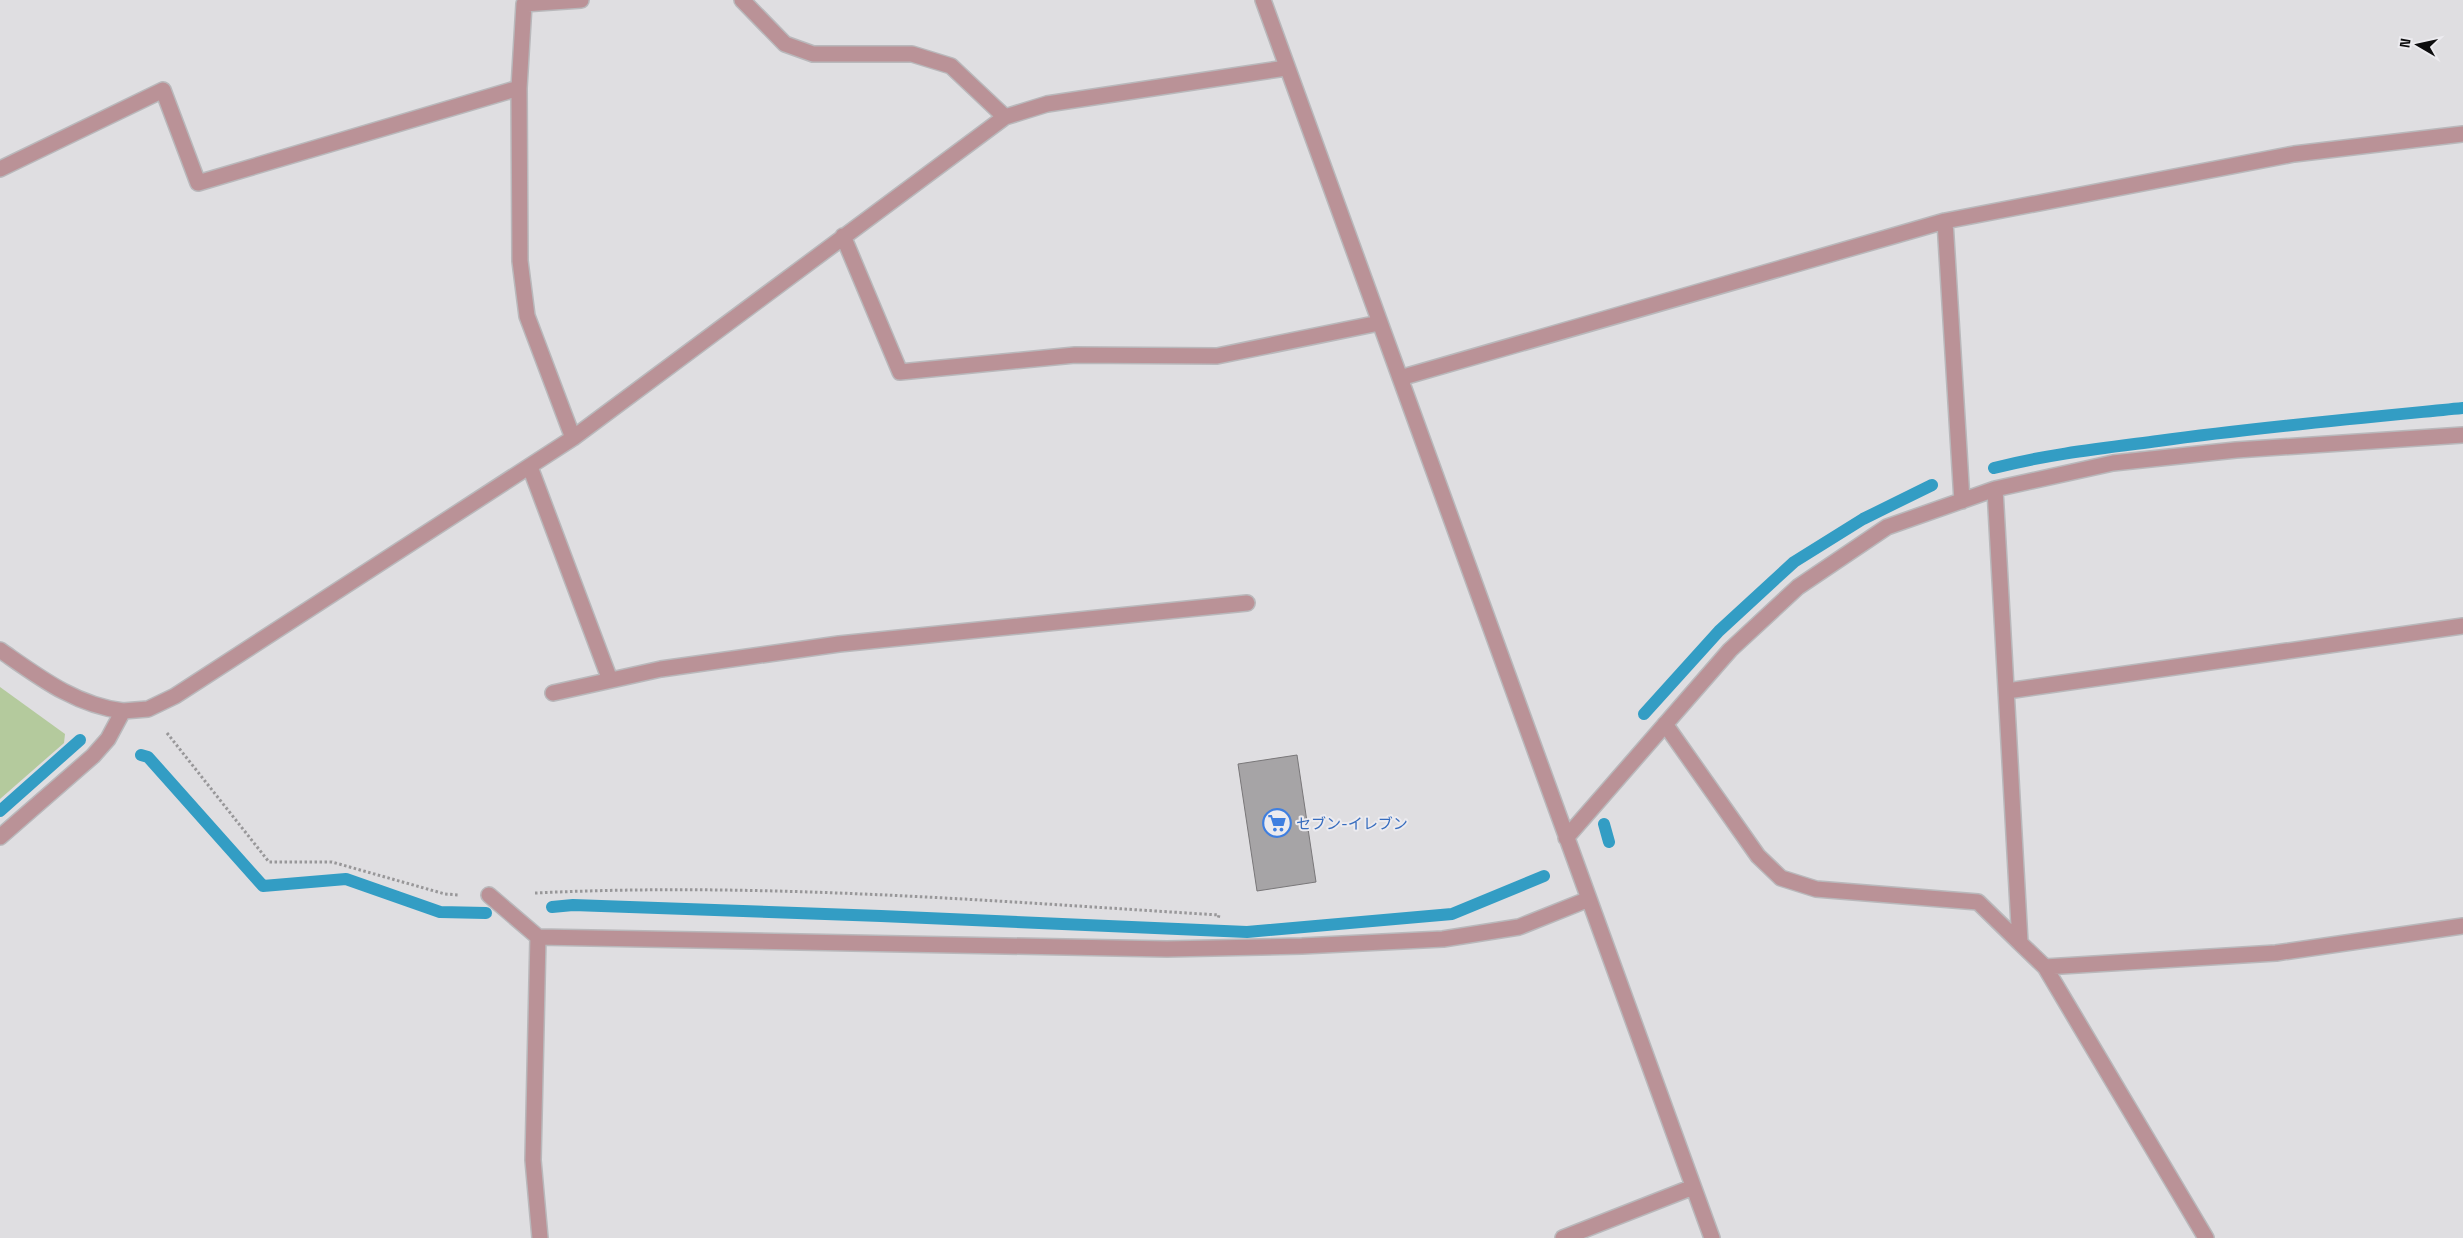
<svg xmlns="http://www.w3.org/2000/svg" width="2463" height="1238" viewBox="0 0 2463 1238" font-family="'Space Grotesk','Noto Sans JP',sans-serif">
	<rect width="100%" height="100%" fill="#dfdee1"/>
	<path fill="#b4ca9d" d="M0 687 65 734 64 743 0 799Z"/>
	<g fill="none" stroke-linecap="round" stroke-linejoin="round">
		<path stroke="#339dc4" stroke-width="12" d="M1994 468C2048 454 2104 448 2158 441 2260 427 2361 418 2463 408
			M1644 714 1719 631 1794 562 1863 519 1932 485
			M141 755 148 757 263 886 346 879 440 912 486 913
			M0 811 80 740
			M1604 824 1609 842
			M552 907 573 905 881 916 1247 932 1452 914 1544 876"/>
	</g>
	<path fill="#a6a4a6" stroke="#797779" d="M1297 755 1316 882 1257 891 1238 764Z"/>
	<g fill="none" stroke-linecap="round" stroke-linejoin="round">
		<defs>
			<path id="minor" d="M742 0 785 44 813 54H912L951 66 1005 117
				M1263 0 1712 1238
				M0 169 163 90 198 183 519 88
				M1945 221 1962 501
				M843 236 900 372 1075 355 1217 356 1379 323
				M1400 378 1945 221 2294 154 2463 134
				M573 438 527 316 520 261 519 88 524 4 581 0
				M530 467 610 680
				M1995 489 2020 943 2045 967 2206 1238
				M0 650C39 677 75 705 123 711
				M2007 691 2463 626
				M553 693 661 669 839 644 1247 603
				M1665 724 1758 856 1781 878 1816 889 1978 902 2020 943
				M0 837 93 756 108 739 123 711 148 709 175 696 573 438 1005 117 1047 104 1286 68
				M1566 838 1730 650 1798 587 1887 527 1995 489 2113 463 2236 450 2463 435
				M489 895 538 937 1167 949 1302 946 1443 939 1519 927 1589 899
				M538 937 533 1160 540 1238
				M2045 967 2276 953 2463 926
				M1563 1238 1693 1187"/>
		</defs>
		<use href="#minor" stroke="#b9b8bb" stroke-width="18"/>
		<path stroke="#989799" stroke-width="3" stroke-dasharray="2.5 2.5" stroke-linecap="butt" d="M167 733 269 862H332L445 894 459 895
			M535 893C763 882 991 901 1219 915L1218 919"/>
		<use href="#minor" stroke="#ba9297" stroke-width="15"/>
	</g>
	<defs>
		<symbol id="supermarket-ring" viewBox="-11 -11 22 22"><circle r="9.5" fill="#ecebef" stroke="#3f7fe0" stroke-width="1.5"/><path d="M-6-5.5h2.5l.6 2H6L4.5 2H-2.5L-4.4-4H-6ZM-1.5 3.2a1.3 1.3 0 1 0 .1 0ZM3 3.2a1.3 1.3 0 1 0 .1 0Z" fill="#3f7fe0"/></symbol>
	</defs>
	<g fill-rule="evenodd">
		<use href="#supermarket-ring" x="1261" y="807" width="32" height="32"/>
	</g>
	<g text-anchor="middle" dominant-baseline="central" stroke-width="4" stroke-linejoin="round" paint-order="stroke">
		<g font-size="15" fill="#366cbe" stroke="#ecebef" text-anchor="start">
			<text x="1296" y="823">セブン-イレブン</text>
		</g>
	</g>
	<g transform="translate(2418 45) rotate(279)" stroke="#ecebef" stroke-width="4" paint-order="stroke">
	<path d="M0-4L9 19L0 12L-9 19Z" fill="#0d0d0e"/>
	<text y="-8" font-size="14" font-weight="bold" text-anchor="middle" fill="#0d0d0e">N</text>
	</g>
</svg>
